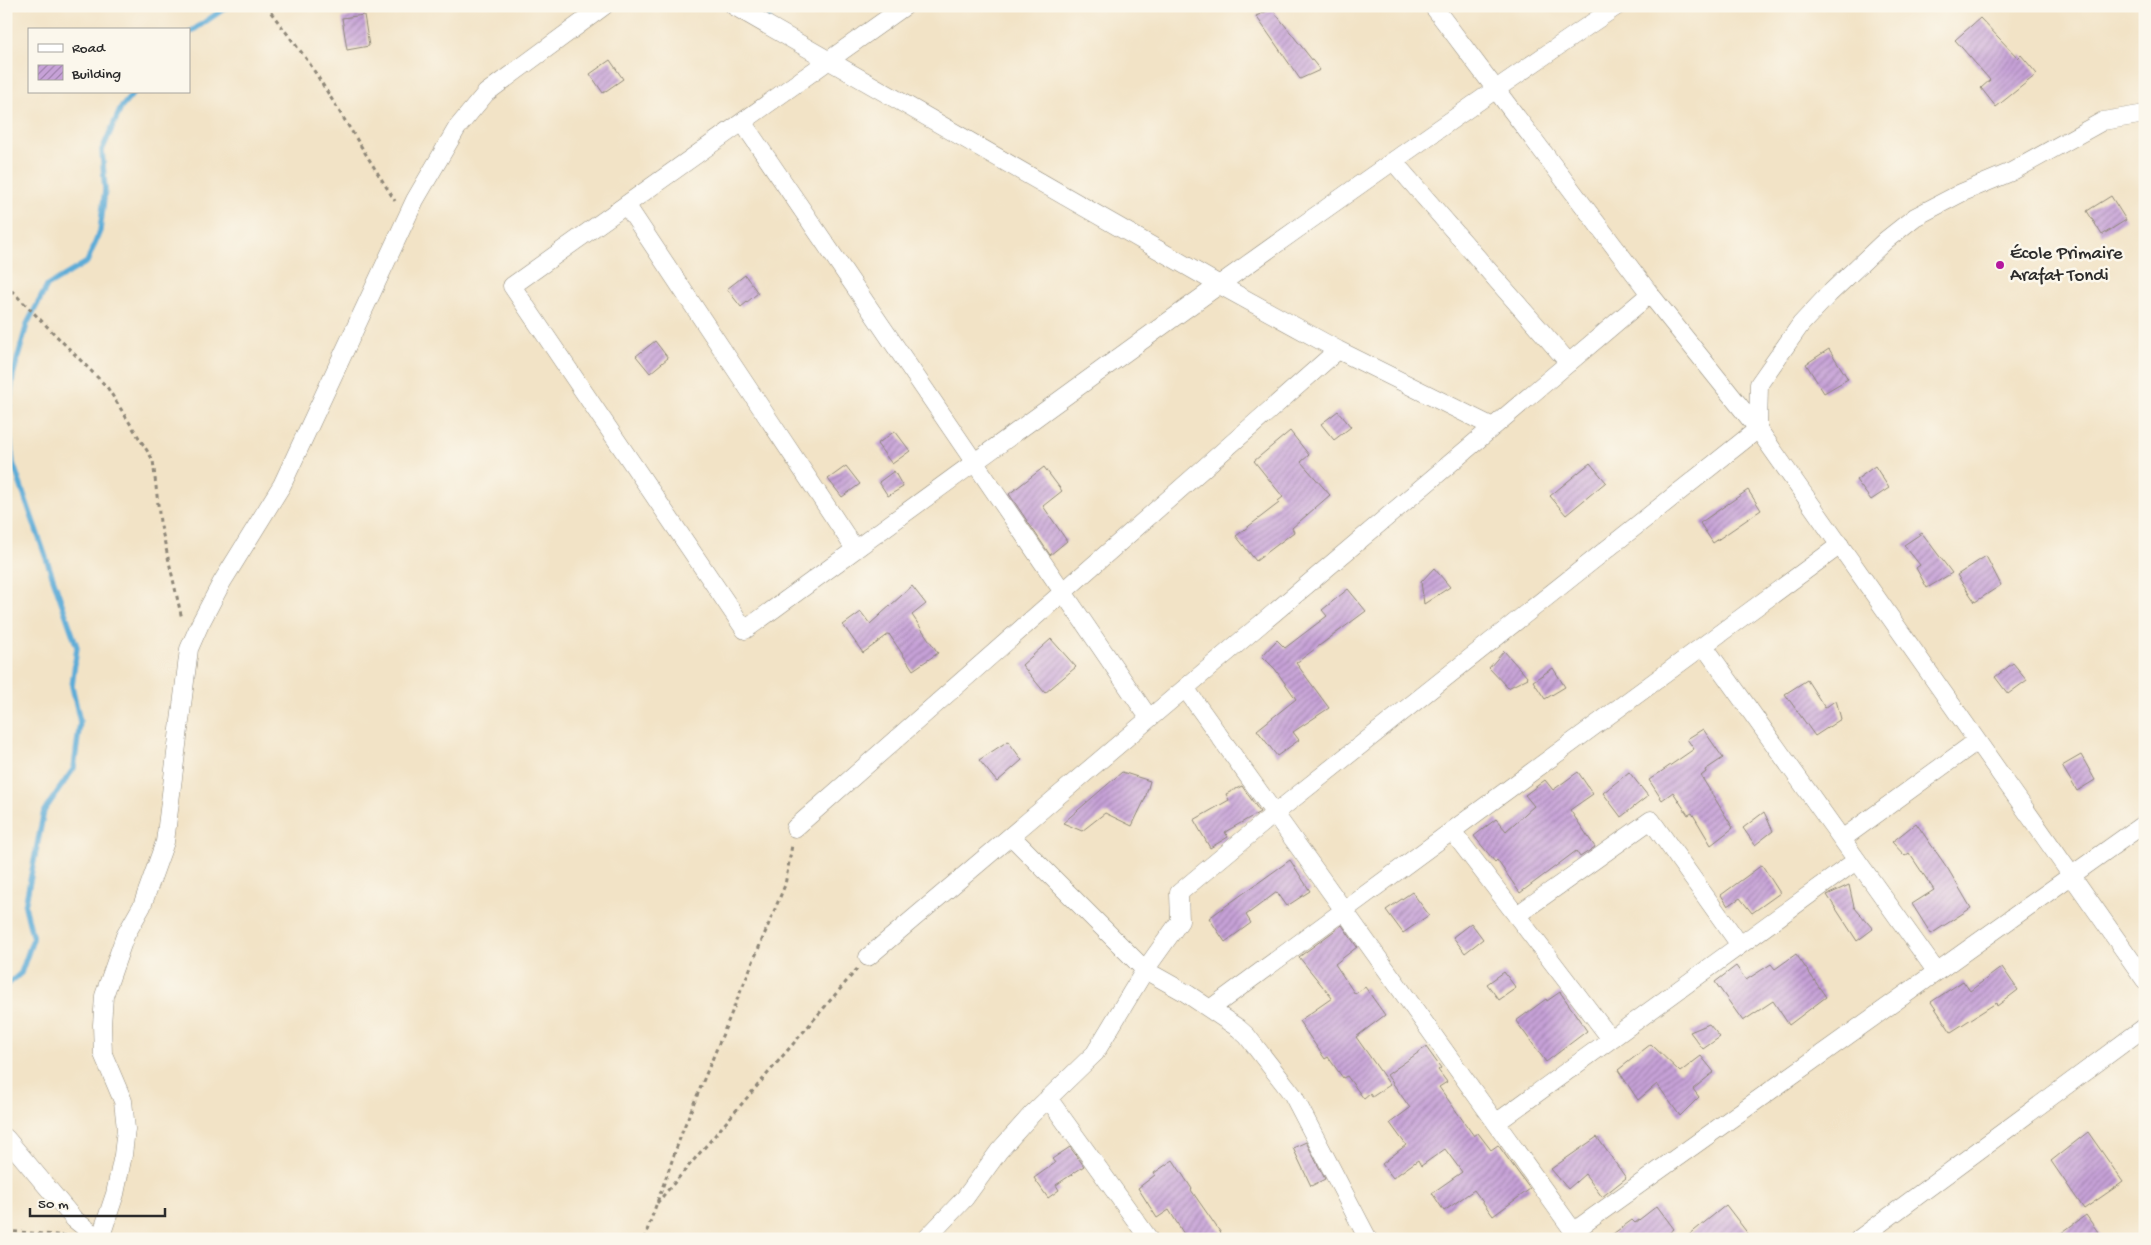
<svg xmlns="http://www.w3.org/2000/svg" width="2151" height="1245" viewBox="0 0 2151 1245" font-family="'Gochi Hand',sans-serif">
	<defs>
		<pattern id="building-hatch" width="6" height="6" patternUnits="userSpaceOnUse" patternTransform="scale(1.25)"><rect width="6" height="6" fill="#c6a1d7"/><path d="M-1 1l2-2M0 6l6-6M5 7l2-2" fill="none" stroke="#a183af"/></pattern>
	</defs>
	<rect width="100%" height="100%" fill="#fbf7ec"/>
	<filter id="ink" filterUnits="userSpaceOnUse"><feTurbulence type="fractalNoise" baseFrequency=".02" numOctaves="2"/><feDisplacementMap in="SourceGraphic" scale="10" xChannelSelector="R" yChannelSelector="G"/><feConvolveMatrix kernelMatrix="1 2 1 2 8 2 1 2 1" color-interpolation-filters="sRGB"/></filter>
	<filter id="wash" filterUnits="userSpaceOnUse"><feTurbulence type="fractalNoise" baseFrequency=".0096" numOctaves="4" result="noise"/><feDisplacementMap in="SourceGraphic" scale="20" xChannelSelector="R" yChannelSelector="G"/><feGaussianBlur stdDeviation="1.12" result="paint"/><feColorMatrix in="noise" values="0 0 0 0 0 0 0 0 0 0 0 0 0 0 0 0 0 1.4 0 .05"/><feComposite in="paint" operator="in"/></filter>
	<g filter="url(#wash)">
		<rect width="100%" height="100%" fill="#f2e3c6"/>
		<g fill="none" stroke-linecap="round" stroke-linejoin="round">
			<path stroke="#5dacd7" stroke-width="5.5" d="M764 6 770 21
				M189 33 228 6
				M6 986 21 973 33 939 25 906 44 811 74 768 80 722 72 686 77 647 13 463 8 419 13 375 27 324 47 286 87 262 100 231 105 190 102 150 121 108 135 91"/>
		</g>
		<g id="blocks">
			<path fill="url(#building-hatch)" d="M1272 9 1320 70 1300 79 1256 16Z
				M364 15 369 46 347 50 342 18Z
				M1980 18 2018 58 2021 55 2037 74 1996 107 1981 88 1990 80 1955 40Z
				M610 60 623 79 603 93 590 74Z
				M2111 196 2126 220 2102 235 2087 211Z
				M745 275 758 293 741 307 727 289Z
				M655 341 668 358 650 373 636 356Z
				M1829 349 1848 379 1824 393 1806 364Z
				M1338 411 1351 427 1334 440 1321 424Z
				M895 431 910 451 892 464 877 444Z
				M1290 431 1309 455 1301 462 1330 495 1292 528 1294 532 1256 561 1236 536 1279 503 1278 501 1283 497 1254 461Z
				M1590 463 1606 482 1566 515 1550 496Z
				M846 466 860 484 842 497 828 479Z
				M1875 466 1889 488 1871 500 1856 480Z
				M1044 467 1062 491 1043 506 1067 541 1050 555 1009 494Z
				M894 471 903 487 888 496 879 482Z
				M1748 490 1761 510 1713 543 1700 523Z
				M1922 533 1952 573 1927 588 1916 568 1920 565 1904 545Z
				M1986 556 2001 585 1975 602 1957 575Z
				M1434 568 1450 587 1424 604 1421 582Z
				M912 586 926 604 912 615 938 653 913 670 889 634 863 653 843 625 861 612 870 624Z
				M1348 589 1366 611 1296 663 1329 708 1293 732 1299 740 1277 756 1257 730 1296 699 1275 669 1262 656 1277 640 1285 648 1327 616 1322 610Z
				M1051 639 1076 667 1045 693 1022 665Z
				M1504 651 1528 678 1508 688 1489 668Z
				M2013 663 2027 680 2008 694 1995 677Z
				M1553 668 1565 687 1545 699 1533 681Z
				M1807 680 1825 708 1836 700 1841 719 1815 736 1785 694Z
				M1703 729 1723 758 1705 770 1706 772 1701 776 1733 828 1711 845 1692 813 1688 815 1673 792 1662 800 1649 780 1694 749 1687 739Z
				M1008 741 1022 760 997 782 979 760Z
				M2081 755 2095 780 2077 791 2062 766Z
				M1122 772 1150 781 1145 799 1132 826 1105 813 1082 831 1063 823Z
				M1578 772 1593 794 1570 810 1595 847 1580 857 1576 851 1520 893 1497 860 1495 862 1474 836 1496 819 1506 831 1534 806 1525 795 1545 780 1553 790Z
				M1629 772 1648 796 1621 817 1603 793Z
				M1242 786 1260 812 1225 832 1228 837 1210 848 1194 820 1229 800 1226 794Z
				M1764 812 1773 831 1755 845 1743 828Z
				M1916 823 1948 869 1971 908 1931 934 1912 904 1934 890 1909 853 1905 856 1892 842Z
				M1290 860 1310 891 1287 906 1277 892 1246 915 1251 923 1225 942 1209 918Z
				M1762 865 1780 893 1752 913 1740 898 1728 906 1721 895Z
				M1849 885 1854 907 1873 929 1857 941 1827 895Z
				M1412 892 1429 915 1403 933 1386 910Z
				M1471 923 1483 939 1465 953 1453 937Z
				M1342 925 1357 947 1335 964 1355 994 1365 987 1385 1015 1356 1037 1390 1085 1372 1097 1370 1094 1364 1099 1347 1076 1343 1078 1328 1057 1325 1059 1299 1021 1332 998 1299 957Z
				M1796 954 1826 997 1789 1025 1773 1001 1743 1021 1715 982 1736 966 1746 980 1771 964 1775 969Z
				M2002 967 2018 990 1997 1006 1996 1003 1951 1032 1931 1002 1963 981 1970 991Z
				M1504 972 1516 988 1499 1000 1487 984Z
				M1560 992 1587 1031 1546 1062 1516 1021 1546 999 1547 1001Z
				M1709 1024 1720 1037 1703 1049 1690 1032Z
				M1651 1044 1680 1072 1701 1056 1714 1072 1693 1089 1699 1097 1680 1116 1657 1084 1638 1100 1618 1070Z
				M1426 1047 1441 1068 1438 1070 1447 1082 1439 1087 1474 1136 1478 1133 1491 1150 1498 1145 1530 1189 1493 1216 1474 1190 1444 1211 1432 1193 1462 1172 1445 1149 1421 1166 1418 1160 1393 1178 1382 1164 1406 1145 1390 1123 1410 1108 1387 1075Z
				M2088 1132 2123 1182 2084 1209 2051 1161Z
				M1597 1137 1626 1178 1602 1197 1585 1174 1568 1189 1551 1169Z
				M1306 1142 1325 1179 1311 1186 1293 1148Z
				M1070 1147 1084 1166 1056 1185 1059 1190 1048 1198 1034 1178 1055 1163 1052 1159Z
				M1173 1160 1192 1189 1191 1190 1225 1239H1187L1169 1210 1157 1218 1138 1188 1155 1175 1154 1173Z
				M1726 1205 1752 1239H1684Z
				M1657 1206 1674 1229 1661 1239H1606L1632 1220 1635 1223Z
				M2086 1215 2103 1239H2053Z"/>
		</g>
	</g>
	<g filter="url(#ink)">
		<use href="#blocks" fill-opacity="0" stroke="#8e8778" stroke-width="1"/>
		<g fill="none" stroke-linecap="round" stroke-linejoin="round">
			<defs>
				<path id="minor" d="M734 6 1218 284 1338 350 1493 427
					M905 6 512 286 745 630C1034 419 1321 207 1617 6
					M1433 6 1650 294 1758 429 2145 980
					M743 123 1149 718
					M1393 161 1569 363
					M627 206 855 549
					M1704 646 1936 971
					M1185 688 1579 1239
					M795 828 1338 350
					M1452 831 1611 1039
					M1011 836 1145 970 1186 993 1238 1028 1247 1036 1293 1095 1368 1239
					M1842 839 1977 741
					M1517 915 1651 820 1740 945
					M868 957 1650 294
					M1210 1009 1840 545
					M1048 1098 1149 1239
					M1496 1123 1857 860
					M6 1138 74 1219 99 1239
					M1574 1231 2145 823
					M100 1239 115 1194 123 1155 126 1129 123 1101 103 1054 102 1025 104 996 125 936 142 906 165 842 189 649 200 624 222 582 282 485 415 200 457 128 486 93 604 6
					M926 1239 965 1198 999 1151 1032 1114 1095 1053 1145 970 1180 921 1179 893 1274 814 1758 429 1759 384 1801 324 1829 294 1886 240 1915 217 1961 193 2011 172 2103 121 2145 114
					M1859 1239 2145 1027"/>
			</defs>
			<use href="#minor" stroke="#8e8778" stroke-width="19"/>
			<path stroke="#8e8778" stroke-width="3" stroke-dasharray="4 4" stroke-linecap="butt" d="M266 6 308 61 395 201
				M6 285 107 387 153 460 160 522 182 619
				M657 1203 858 968
				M6 1231 68 1236
				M644 1239 684 1127 785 885 792 845"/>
			<use href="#minor" stroke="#fff" stroke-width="18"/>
		</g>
	</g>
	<circle fill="#b5179e" stroke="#fbf7ec" stroke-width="2" cx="2000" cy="265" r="5"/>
	<g text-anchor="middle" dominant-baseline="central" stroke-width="5" stroke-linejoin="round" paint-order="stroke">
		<g font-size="19" fill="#2b2b2b" stroke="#fbf7ec" text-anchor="start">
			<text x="2010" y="254">École Primaire<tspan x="2010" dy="22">Arafat Tondi</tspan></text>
		</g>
	</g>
	<rect width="2151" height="1245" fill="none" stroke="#fbf7ec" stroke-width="25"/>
	<rect x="28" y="28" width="162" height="65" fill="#fbf7ec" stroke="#a8a59f"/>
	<rect x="38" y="44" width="25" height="8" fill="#ffffff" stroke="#a8a59f"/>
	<text x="72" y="52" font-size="15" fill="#2b2b2b">Road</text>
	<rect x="38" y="65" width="25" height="15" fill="url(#building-hatch)" stroke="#a8a59f"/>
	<text x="72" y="78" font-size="15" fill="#2b2b2b">Building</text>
	<path d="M30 1208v8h135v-8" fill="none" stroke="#2b2b2b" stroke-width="2.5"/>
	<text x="38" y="1208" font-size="15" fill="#2b2b2b" stroke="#fbf7ec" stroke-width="4" paint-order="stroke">50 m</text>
</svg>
